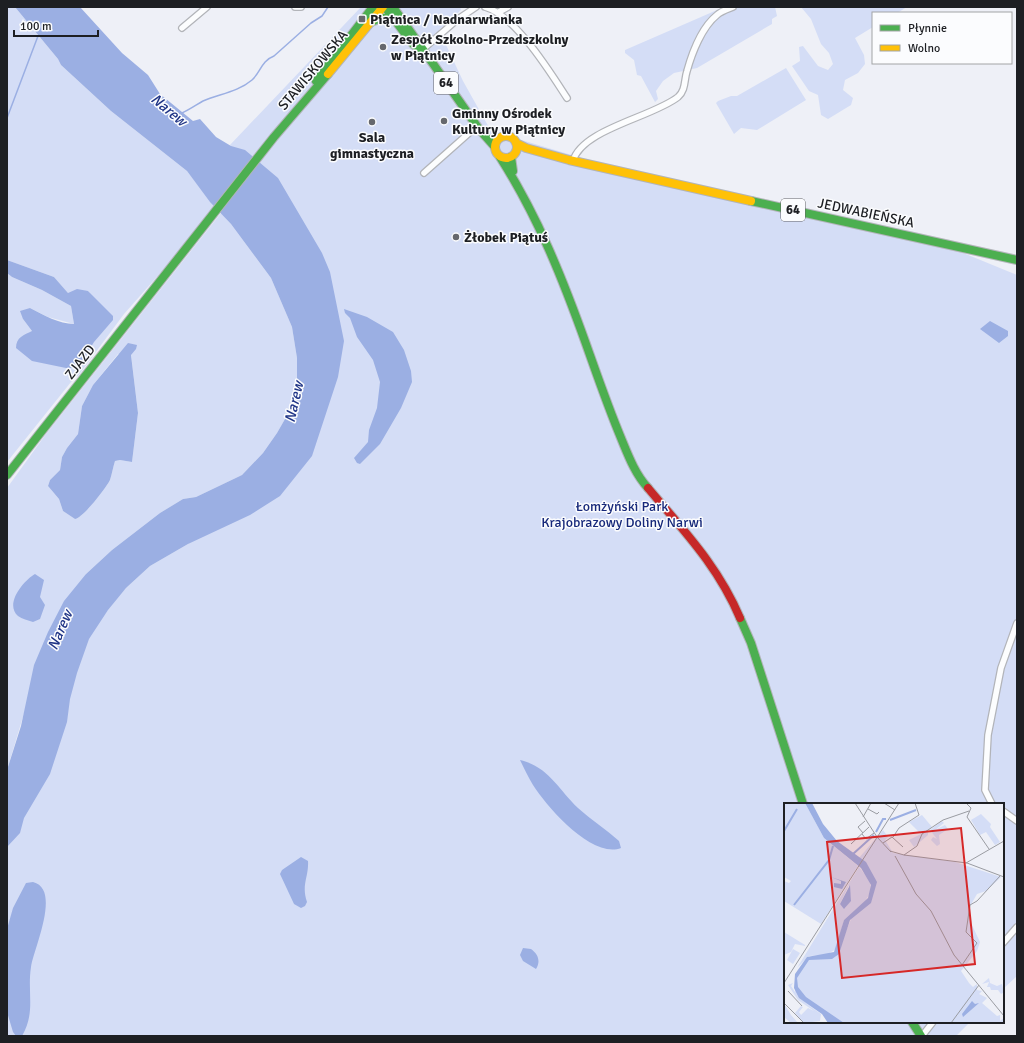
<svg xmlns="http://www.w3.org/2000/svg" width="1024" height="1043" viewBox="0 0 1024 1043" font-family="Signika,sans-serif">
	<rect width="100%" height="100%" fill="#eef0f7"/>
	<path fill="#d4ddf6" fill-rule="evenodd" d="M7 7H15L58 59 61 65 111 111 187 171 214 206 170 262 124 314 78 376 75 377 7 462V273L12 277 42 290 71 306 74 324 48 317 30 308 23 319 32 331 83 360 94 341 112 320 88 291 68 293 54 277 7 260Z
		M361 7H460L461 10 439 30 463 81 491 131 686 189 956 250 1017 275V976L1003 989V804H785V1022H970L956 1036H7V821L64 670 115 600 126 588 150 566 188 544 284 467 321 315 230 145Z
		M724 7H775L777 16 772 19V24L697 68 674 73 663 81 656 91 658 99 655 102 641 76 637 75 634 60 625 53V50Z
		M801 7H907L897 13H873V27L855 38 864 55 865 64 858 73 845 80 843 90 853 98 851 105 828 119 821 115 818 95 809 91 792 66 800 61 799 47 803 46 818 66 828 70 833 64 829 53 821 44 811 19Z
		M786 68 806 100 757 130 741 128 734 134 716 103 718 101 731 96H737Z
		M221 213 231 224 271 278 292 327 297 358V378L289 412 277 433 263 453 242 475 196 497 183 499 160 513 112 550 86 574 25 710 7 770V488L46 434ZM118 354H131L138 413 132 462 120 460 115 461C113 467 112 474 110 480 106 488 83 518 75 519L63 511 59 499 48 486 50 480 60 470 62 457 67 448 78 434 82 406 93 385Z"/>
	<path fill="#9bafe3" d="M15 7H80L122 53 148 75 160 94 193 121 200 119 216 137 231 146 245 150 278 178 322 253 330 272 344 341 338 377 312 456 280 496 250 515 188 544 150 566 126 588 108 610 89 639 77 673 70 699 67 722 50 774 24 818 20 833 7 847V770L21 726 34 665 48 632 64 601 86 574 112 550 160 513 183 499 196 497 242 475 263 453 277 433 289 412 297 378V358L292 327 271 278 231 224 210 202 187 171 111 111 61 65 58 59Z
		M7 260 54 277 68 293 77 289 88 291 113 316V320L94 342 83 360 74 368H66L32 361 16 348C16 337 24 335 32 331L23 319 20 311 30 308C44 315 59 324 74 324L71 306 42 290 12 277 7 273Z
		M344 309 367 317 393 332 404 350 411 371 412 382 401 408 380 444 360 464 357 463 354 458 368 442 369 430 377 408 380 382 373 360 357 337 350 318 345 313Z
		M990 321 1008 331V336L999 343 980 329Z
		M128 343 137 345 136 349 131 355 138 413 132 462 120 460 115 461C113 467 112 474 110 480 106 488 83 518 75 519L63 511 59 499 48 486 50 480 60 470 62 457 67 448 78 434 82 406 93 385Z
		M35 574 44 580 40 597 45 605 40 619 33 622C28 620 22 619 18 616 4 604 24 580 35 574Z
		M520 760C549 767 558 789 578 808 591 820 606 829 619 841L621 848C592 859 547 807 533 785 528 777 524 768 520 760Z
		M301 857 308 861C309 877 301 885 307 902L305 906 301 908 294 904 280 874 282 870Z
		M33 882C62 889 33 950 31 967 27 993 36 1012 22 1036H16L13 1032 7 1012V929L13 908 26 883Z
		M523 948 531 949C538 954 541 961 536 969L523 961 520 955Z"/>
	<g fill="none" stroke-linecap="round" stroke-linejoin="round">
		<path stroke="#9bafe3" stroke-width="1.5" d="M182 113C189 110 196 105 203 101 219 94 238 92 252 80 261 72 261 61 274 56L311 23 322 16 328 7
			M7 118 38 36"/>
		<defs>
			<path id="street" d="M295 7H301
				M485 7C515 15 550 72 567 98
				M499 12 508 7
				M182 28 207 7
				M422 50 458 19 476 7
				M573 161C582 129 653 117 678 97 686 90 684 80 687 71 692 53 702 27 717 15 721 11 728 9 733 7
				M424 173 477 126
				M992 804 985 790 988 735 1001 668 1017 623
				M1003 811 1017 821
				M1003 943 1017 927
				M922 1036 933 1022"/>
			<path id="fast" d="M385 7 413 44 422 50
				M393 7 479 129 495 147
				M371 22 381 18H392
				M316 81 373 7
				M500 157C538 217 562 277 586 344 597 375 608 407 621 438 628 455 635 474 648 488
				M511 157 513 171
				M751 201 1017 260
				M7 475 274 137 328 74
				M740 618 751 643 803 804
				M912 1022 921 1036"/>
			<path id="slow" d="M328 74 383 7
				M495 147a11 11 0 1 1 22 0a11 11 0 1 1-22 0Z
				M516 143 526 148 569 160 751 201"/>
			<path id="jam" d="M648 488C684 531 718 566 740 618"/>
		</defs>
		<use href="#street" stroke="#b2b4b9" stroke-width="8"/>
		<use href="#fast" stroke="#b2b4b9" stroke-width="10"/>
		<use href="#slow" stroke="#b2b4b9" stroke-width="10"/>
		<use href="#jam" stroke="#b2b4b9" stroke-width="10"/>
		<use href="#street" stroke="#fcfdfe" stroke-width="5.5"/>
		<use href="#fast" stroke="#4caf50" stroke-width="8"/>
		<use href="#slow" stroke="#ffc107" stroke-width="8"/>
		<use href="#jam" stroke="#c62828" stroke-width="8"/>
	</g>
	<g fill="#66686d" stroke="#fbfcfe" stroke-width="1.5">
		<rect x="358" y="15" width="8" height="8" rx="2"/>
		<circle cx="383" cy="47" r="4"/>
		<circle cx="444" cy="121" r="4"/>
		<circle cx="372" cy="122" r="4"/>
		<circle cx="456" cy="237" r="4"/>
	</g>
	<g text-anchor="middle" dominant-baseline="central" stroke-width="3" stroke-linejoin="round" paint-order="stroke">
		<g fill="#fbfcfe" stroke="#606165" stroke-width="1">
			<rect x="434" y="72" width="24" height="22" rx="3"/>
			<rect x="781" y="199" width="24" height="22" rx="3"/>
		</g>
		<g font-size="13" font-weight="bold" fill="#1d1f23">
			<text x="446" y="83">64</text>
			<text x="793" y="210">64</text>
		</g>
		<g font-size="14" font-weight="bold" fill="#1d1f23" stroke="#fbfcfe" text-anchor="start">
			<text x="370" y="19">Piątnica / Nadnarwianka</text>
			<text x="391" y="39">Zespół Szkolno-Przedszkolny<tspan x="391" dy="16">w Piątnicy</tspan></text>
			<text x="452" y="113">Gminny Ośrodek<tspan x="452" dy="16">Kultury w Piątnicy</tspan></text>
			<text x="372" y="137" text-anchor="middle">Sala<tspan x="372" dy="16">gimnastyczna</tspan></text>
			<text x="464" y="237">Żłobek Piątuś</text>
		</g>
		<g font-size="14" fill="#1d1f23" stroke="#fbfcfe">
			<text transform="translate(313 70) rotate(-50)">STAWISKOWSKA</text>
			<text transform="translate(866 213) rotate(12)">JEDWABIEŃSKA</text>
			<text transform="translate(80 362) rotate(-52)">ZJAZD</text>
		</g>
		<g font-size="14" fill="#16287a" stroke="#fbfcfe">
			<text x="622" y="506">Łomżyński Park<tspan x="622" dy="16">Krajobrazowy Doliny Narwi</tspan></text>
		</g>
		<g font-size="15" font-style="italic" fill="#1f3486" stroke="#fbfcfe">
			<text transform="translate(169 110) rotate(40)">Narew</text>
			<text transform="translate(294 402) rotate(-77)">Narew</text>
			<text transform="translate(60 630) rotate(-67)">Narew</text>
		</g>
	</g>
	<g transform="translate(784 803)">
		<rect width="220" height="220" fill="#eef0f7"/>
		<path d="M0 0H21L40 35 74 63 37 121 0 98V78L5 80 7 78 0 74ZM197 11 207 21 206 24 216 39 211 42 202 29 196 32 187 17ZM138 12 148 24 144 28V32L130 44 125 37 137 31 125 19ZM158 18 160 20 151 27 161 22 164 26 155 32 156 41 153 43 147 37 149 34 153 36 146 27ZM99 27 104 34 101 37 109 50 171 59 217 74 202 88 193 91 185 105 187 120 196 139 193 148 177 168 185 180 189 184 193 181V187L198 188 195 191 203 195 198 200 213 213 216 212V218L220 215 219 220H52L20 199 37 211 36 218 20 220 11 210 17 203 19 204 15 209 17 212 24 205 30 208 14 197 4 182 9 180 7 183 11 189 13 170 21 159 29 155 51 154 68 114 87 96 90 76 75 55ZM75 64 86 78 87 89 81 98 60 117 52 146 42 152 25 153 13 165ZM65 82 67 97 61 105 56 101ZM0 129 21 142V143L11 141 7 149 0 152ZM9 146 16 150 9 161 3 157ZM205 175 206 180 213 183 218 181 220 189 217 191 214 187H207L206 184H203L205 179 198 181ZM1 202 7 212 14 220H7L0 214Z" fill="#d4ddf6" fill-rule="evenodd"/>
		<path d="M21 0H28L39 21 53 38 82 59 93 79 87 100 66 117 55 151 48 156 25 157 13 175 14 184 22 194 60 220H44L38 211 15 195 10 185 11 171 23 154 50 149 60 117 84 95 87 82 77 65 40 35ZM47 74 62 79 58 86 50 84V80L57 81V78ZM66 82 67 98 60 106 56 101ZM188 198 191 201 195 200 179 214 178 211Z" fill="#9bafe3"/>
		<path fill="none" stroke="#9bafe3" stroke-width="2" d="M106 17 132 7M0 28 13 6M92 29 99 16H102M69 51 90 32M10 102 45 57 49 43"/>
		<path fill="none" stroke="#9a9ca2" stroke-width="1" d="M71 0 93 34M100 0 111 7M182 0 187 5 183 14 205 46M84 6 93 11 95 9M79 14 87 0M79 30 74 24 81 18M78 31 82 36 90 30M93 34 107 49M109 34 115 25 135 12 131 0M99 40 108 34 119 44M67 41 85 24M106 48 120 52 183 60 220 74M120 52 133 43 138 31 159 17 185 8M111 53 132 91 147 108 170 152 220 213M182 60 220 38M178 162 193 140 182 129 186 102 193 98 216 73M0 180 115 0M4 188 18 203M0 200 20 220M167 220 195 182"/>
		<path fill="#d62828" fill-opacity="0.15" stroke="#d62828" stroke-width="2" d="M177 25 191 161 58 175 43 39Z"/>
		<rect width="220" height="220" fill="none" stroke="#1d1f23" stroke-width="2"/>
	</g>
	<rect width="1024" height="1043" fill="none" stroke="#1d1f23" stroke-width="16"/>
	<rect x="872" y="12" width="140" height="52" fill="#fbfcfe" stroke="#a2a4a6"/>
	<rect x="880" y="25" width="20" height="6" fill="#4caf50" stroke="#a2a4a6"/>
	<text x="908" y="32" font-size="12" fill="#1d1f23">Płynnie</text>
	<rect x="880" y="45" width="20" height="6" fill="#ffc107" stroke="#a2a4a6"/>
	<text x="908" y="52" font-size="12" fill="#1d1f23">Wolno</text>
	<path d="M14 30v6h84v-6" fill="none" stroke="#1d1f23" stroke-width="2"/>
	<text x="20" y="30" font-size="12" fill="#1d1f23" stroke="#fbfcfe" stroke-width="3" paint-order="stroke">100 m</text>
</svg>
